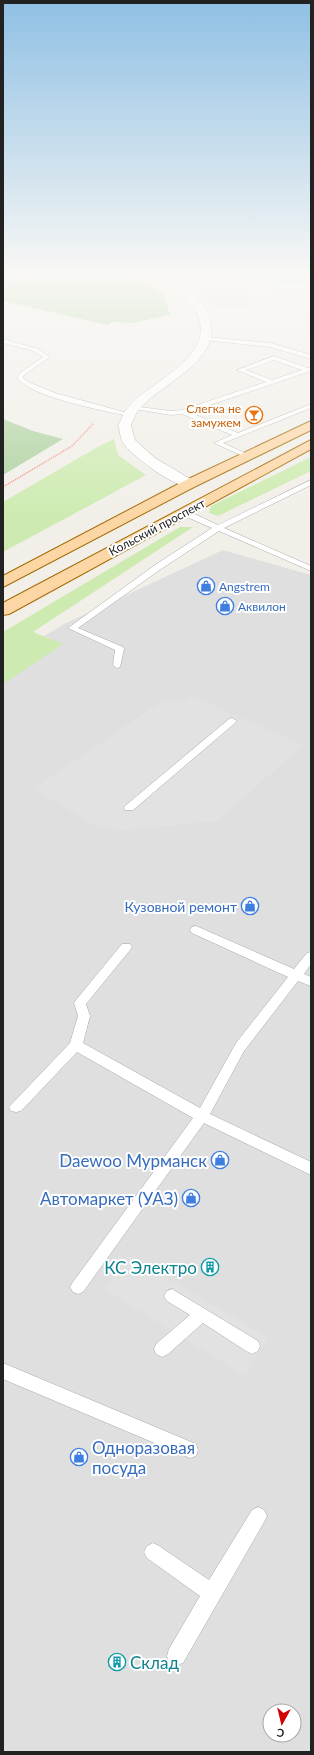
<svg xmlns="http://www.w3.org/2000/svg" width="314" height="1755" viewBox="0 0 314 1755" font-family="Lato,sans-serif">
	<rect width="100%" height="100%" fill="#f2efe9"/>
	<path fill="#e0dfdf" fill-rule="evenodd" d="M223 550 311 575V1752H3V661L64 624ZM270 1711H294V1735H270Z"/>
	<path fill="#cdebb0" d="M114 439 118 455 146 475 3 552V502L101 445Z
		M311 457V471L218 516 209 513 211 506Z
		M180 527H193L33 632 63 644 3 684V632Z"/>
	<path fill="#add19e" d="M32 274H133L164 294 170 315 131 323 113 322 108 325 3 301V282L13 281Z
		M181 274H311V283L287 284Z
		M3 419 33 431 63 439 3 475Z"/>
	<path fill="#e2e2e2" d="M206 289H248L247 308 210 307Z
		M192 696 303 745 217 821 125 830 99 828 34 789 163 700 185 701Z
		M128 1255 268 1337 246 1376 104 1289Z"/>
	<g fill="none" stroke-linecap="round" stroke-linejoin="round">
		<defs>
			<path id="service" d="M180 281 311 285V289L178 284Z
				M205 337 271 343 311 355V359L270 347 203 340Z
				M3 339 38 349 50 357 24 375 23 378 28 382 55 393 131 414 128 416C101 410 34 398 17 378L20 373 43 357 34 351 3 343Z
				M274 356 308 368 311 367V371L189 412 238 433 311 404V408L223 443 249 455V457H245L214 443 232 435 182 414 171 415 129 408 132 406 171 411 182 410 266 382 237 370ZM274 360 302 370 272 380 246 370Z
				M311 480V485L224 528 311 566V571L219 531 161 569 78 628 123 647 124 649 120 667 117 668 113 665 115 650 68 628 155 565 212 528 180 514V510H186L218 525Z
				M232 718 237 721 235 723 133 810H125L124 808 125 806 229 719Z
				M196 926 294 969 307 953 311 952V964L304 974 311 977V986L298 981 244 1051 210 1114 311 1162V1175L204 1123 83 1292 78 1294 73 1292 70 1287 73 1282 193 1118 77 1052 21 1111 16 1112 11 1111 9 1107 70 1043 78 1016 74 1003 76 1000 122 944H130L132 947 130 950 86 1004 90 1016 83 1043 200 1108 236 1043 288 977 192 933 190 930 192 927Z
				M172 1289 258 1341 260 1346 258 1351 252 1354 246 1351 203 1323 168 1354 162 1357 156 1354 154 1349 156 1344 190 1315 167 1301 164 1296 167 1291Z
				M3 1363 196 1444 198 1450 196 1456 190 1458 3 1379Z
				M258 1507 264 1510 267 1516 264 1522 183 1663 176 1665 169 1663 167 1656 169 1649 200 1596 147 1558 144 1552 147 1546 153 1543 159 1546 209 1580 252 1510Z"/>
			<path id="minor" d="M167 274H177C188 286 199 298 207 312 230 360 159 383 138 411 135 415 133 420 131 425L135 440 155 458 194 481 196 484 194 487C178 491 132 456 123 443 120 438 120 430 118 425 122 419 124 411 129 406 152 381 217 356 197 313 190 298 177 287 167 274Z"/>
			<path id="primary" d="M311 421V430L194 487 3 587V576L184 481Z
				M311 440V449L9 614 3 615V603Z"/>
		</defs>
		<use href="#service" stroke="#a9a9a9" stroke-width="1"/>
		<use href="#minor" stroke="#a9a9a9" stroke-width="1"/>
		<use href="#primary" stroke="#a06b00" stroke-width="2"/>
		<path stroke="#fa8072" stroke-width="1.5" stroke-dasharray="1 1" stroke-linecap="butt" d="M3 487 72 446 94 423"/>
		<use href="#service" fill="#fff" fill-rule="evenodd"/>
		<use href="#minor" fill="#fff" fill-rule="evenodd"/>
		<use href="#primary" fill="#fcd6a4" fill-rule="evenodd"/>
	</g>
	<linearGradient id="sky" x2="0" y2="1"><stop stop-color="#8fc0e4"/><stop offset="0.53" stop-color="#f9f8f5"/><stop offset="1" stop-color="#f9f8f5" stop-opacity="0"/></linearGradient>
	<rect width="314" height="519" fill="url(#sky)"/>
	<defs>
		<symbol id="bar-ring" viewBox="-11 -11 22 22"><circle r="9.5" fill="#fff" stroke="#e8710a" stroke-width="1.5"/><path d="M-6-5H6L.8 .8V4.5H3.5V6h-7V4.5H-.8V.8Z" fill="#e8710a"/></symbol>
		<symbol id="shop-ring" viewBox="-11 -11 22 22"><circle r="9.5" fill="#fff" stroke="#3f7fe0" stroke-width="1.5"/><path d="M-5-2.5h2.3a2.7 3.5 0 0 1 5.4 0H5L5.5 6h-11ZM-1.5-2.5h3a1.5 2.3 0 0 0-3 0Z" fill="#3f7fe0"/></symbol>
		<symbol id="building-ring" viewBox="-11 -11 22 22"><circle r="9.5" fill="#fff" stroke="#0f9aa8" stroke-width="1.5"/><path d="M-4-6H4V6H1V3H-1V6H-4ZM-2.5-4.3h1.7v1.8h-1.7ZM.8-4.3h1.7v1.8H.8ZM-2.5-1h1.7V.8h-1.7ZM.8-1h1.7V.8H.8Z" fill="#0f9aa8"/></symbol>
	</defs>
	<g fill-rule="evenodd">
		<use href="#bar-ring" x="244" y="405" width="20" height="20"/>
		<use href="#shop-ring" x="196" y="576" width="20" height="20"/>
		<use href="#shop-ring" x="215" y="596" width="20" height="20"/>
		<use href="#shop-ring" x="240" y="896" width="20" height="20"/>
		<use href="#shop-ring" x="210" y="1150" width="20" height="20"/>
		<use href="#shop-ring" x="181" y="1188" width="20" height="20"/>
		<use href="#building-ring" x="200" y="1257" width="20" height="20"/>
		<use href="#shop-ring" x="69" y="1447" width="20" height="20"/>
		<use href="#building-ring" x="107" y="1652" width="20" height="20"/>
	</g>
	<g text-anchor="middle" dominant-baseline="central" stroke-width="4" stroke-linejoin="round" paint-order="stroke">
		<g font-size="12" fill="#c56008" stroke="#fff" text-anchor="end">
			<text x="241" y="408">Слегка не<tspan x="241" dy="14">замужем</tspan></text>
		</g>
		<g font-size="12" fill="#222" stroke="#fff">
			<text transform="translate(157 527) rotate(-28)">Кольский проспект</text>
		</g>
		<g font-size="12" fill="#366cbe" stroke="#fff" text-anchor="start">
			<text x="219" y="586">Angstrem</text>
			<text x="238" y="606">Аквилон</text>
		</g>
		<g font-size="14" fill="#366cbe" stroke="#fff" text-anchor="end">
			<text x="237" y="906">Кузовной ремонт</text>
		</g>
		<g font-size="17" fill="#366cbe" stroke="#fff" text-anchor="end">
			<text x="207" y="1160">Daewoo Мурманск</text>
			<text x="178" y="1198">Автомаркет (УАЗ)</text>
			<text x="92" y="1447" text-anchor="start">Одноразовая<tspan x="92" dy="20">посуда</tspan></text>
		</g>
		<g font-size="17" fill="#0d838f" stroke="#fff" text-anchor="end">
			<text x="197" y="1267">КС Электро</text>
			<text x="130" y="1662" text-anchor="start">Склад</text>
		</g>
	</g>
	<rect width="314" height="1755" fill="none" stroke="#222222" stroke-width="8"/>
	<g transform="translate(282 1723) rotate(188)"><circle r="19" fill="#ffffff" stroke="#a7a7a7"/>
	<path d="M0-3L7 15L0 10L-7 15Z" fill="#d40000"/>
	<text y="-6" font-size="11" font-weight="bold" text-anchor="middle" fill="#222222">С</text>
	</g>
</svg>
